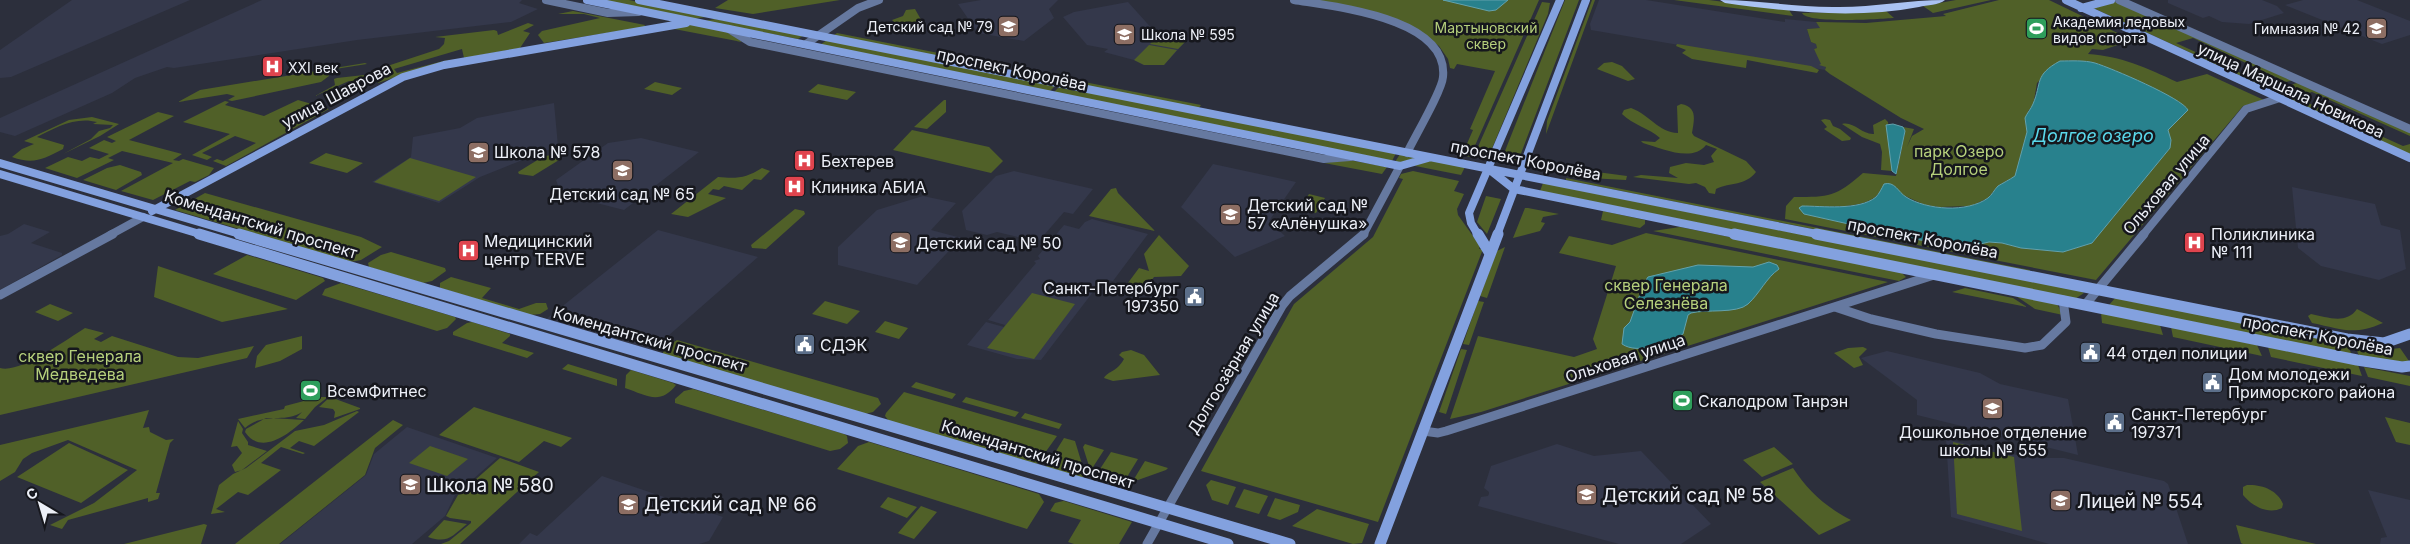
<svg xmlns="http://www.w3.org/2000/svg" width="2410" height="544" viewBox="0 0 2410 544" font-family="Inter,sans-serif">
	<rect width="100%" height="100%" fill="#2c2f3c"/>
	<path fill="#34384b" d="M72 0H190L11 77 0 78V50Z
		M262 0H522L519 3 538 9 511 22 357 40 174 68 167 67 135 78 112 93 15 136 0 132V118Z
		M981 0H1058L1049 9 1054 18 1024 41 978 33 958 4Z
		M1599 0H1646L1785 22V19L1816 22 1821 28 1807 29 1811 42 1816 44 1817 48 1814 49 1826 67 1825 70 1591 30 1590 24Z
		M2168 0H2262L2277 6 2284 13 2249 24 2222 22 2209 16 2203 18 2168 3Z
		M2303 0H2357L2410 21V35L2382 44 2285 5Z
		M1128 2 1155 32 1182 35 1186 41 1164 65H1144L1134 60 1104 52 1108 49 1087 45 1063 17 1074 12Z
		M554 103 558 146 480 177 439 203 372 182 411 157 413 137 460 128 477 118Z
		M641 138 699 152 624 210 561 194 556 180 608 143Z
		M1213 164 1296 182 1269 221 1285 236 1235 257 1181 207Z
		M1014 171 1093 189 1073 214 1064 212 1038 242 997 232 987 235 966 230 962 211 996 176Z
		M2292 187 2375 204 2381 225 2400 230 2406 269 2379 280 2321 266 2298 248Z
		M923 196 956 203 931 230 961 238 917 285 838 265V247L877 210Z
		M1092 219 1148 234 1113 281 1107 280 1101 287 1096 288 1041 360 1017 359 967 345 986 322 1004 327 1005 325 988 320 1036 263 1034 261 1040 259 1038 256 1064 225 1079 229 1085 222Z
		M24 224 50 232 31 243 62 253V255L0 290V236L8 234Z
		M658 230 758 257 652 350 545 320Z
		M1887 351 1980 373 2000 384 2068 399 2078 455 1917 415V400L1861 358Z
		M407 427 497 458 455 495 445 516 412 544H280L366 475 374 454Z
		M1946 439 2030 458H2064L2164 481 2168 484 2188 544H2049L1951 517Z
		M1557 444 1594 456 1641 451 1711 524 1681 544H1619L1478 506 1481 497 1488 496 1489 494V492L1484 488 1491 466Z
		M602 476 723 517 709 541 699 544H519L530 533 537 536Z
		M2368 490 2410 500V544H2380L2381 538 2387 537Z"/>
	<path fill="#506028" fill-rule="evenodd" d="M595 0H629L706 17 692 19Z
		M728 0H840L753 14 715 8Z
		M1304 0H1539L1470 157 1462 155 1473 130 1470 129 1495 71 1457 64 1454 69 1450 68 1448 59 1439 46 1413 27Z
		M1565 0H1579L1517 164 1501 161Z
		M1592 0H1595L1546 134 1547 121Z
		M1674 0H1709L1789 10 1793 16Z
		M1956 0H1991L1933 13 1923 6Z
		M1999 0H2049L2132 40 2103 50 2092 49 2088 54C2121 56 2147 68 2177 82L2207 74 2264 100 2243 106 2096 280 1785 219 1786 206 1794 197C1830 197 1835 197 1863 173L1896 176 1905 132 1903 127 1914 129 1907 147 1912 136 1924 129 1901 118 1830 74 1825 70 1826 67 1819 65 1821 64 1814 49 1817 48 1816 44 1811 42 1807 29 1820 28 1816 22H1820L1866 23 1946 16 1943 14ZM2060 61C2071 61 2084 60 2095 63 2111 68 2181 98 2188 110L2167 130 2171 140 2170 148 2092 243 2063 252 2021 248 2002 243 1989 242 1976 245 1920 240 1804 214 1802 206C1821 206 1866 211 1879 193L1905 196 1925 205 1939 207 1971 206 1988 198 1998 186 2015 176 2027 132 2028 111 2033 106 2037 83Z
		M1542 2 1550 3 1548 14 1488 158 1480 154 1477 149Z
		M2112 2H2119L2294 80 2286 82 2193 38 2176 43 2271 87 2263 86 2091 7Z
		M915 9 924 25C917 27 904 21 894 22L892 20 903 16 906 10Z
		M573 11 645 25 644 27 544 43 538 35 542 31 600 18 584 14H558Z
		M1886 11 1894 18C1879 19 1808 24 1802 13Z
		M715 19 804 35 798 39 704 21Z
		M528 23 534 25 523 31 530 33 520 48 464 58 462 49 394 69 397 73 451 59 378 83 373 76 379 74 375 70 439 49 444 44 445 38 435 37 494 30 497 31 498 35Z
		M688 24 728 32 742 42 669 28Z
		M1161 32 1182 35 1186 41 1178 49 1150 44Z
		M837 33 969 59 966 62 833 36Z
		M827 40 1056 85 1049 92 820 45Z
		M1677 44 1811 66 1819 70 1817 73 1747 60 1746 68 1692 59 1682 53 1686 50 1676 46Z
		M1149 45 1177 50 1164 65H1144L1134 60Z
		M1612 62 1622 66 1635 79 1628 81 1597 69 1604 63Z
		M365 63 367 64 329 70V76L321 82 232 101 228 100 235 96 227 94 178 102 200 90Z
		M364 75 367 87 349 81 315 96 335 85 334 79 337 78Z
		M1074 80 1201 105 1198 109 1071 84Z
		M655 82 682 88 672 95 644 89Z
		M2300 82 2410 131V136L2312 92 2299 96 2281 88Z
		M818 84 856 92 847 100 808 92Z
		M1060 86 1396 153 1392 161 1054 92Z
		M2295 97 2403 146 2410 144V155L2287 99Z
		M298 100 329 109 226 166 213 161 217 159 223 161 256 143 235 136 202 153 212 157 207 160 192 155 230 134 183 122 225 101 229 102 225 105 264 116Z
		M944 100H946V112L927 129 914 127Z
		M1681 104C1698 107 1694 120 1692 133L1694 136 1746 161 1756 172C1745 186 1731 182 1716 189L1715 194 1709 193 1705 187 1696 183 1689 184 1633 177 1641 175 1678 178 1669 173 1670 167 1686 163 1704 165 1714 162 1711 156 1717 149 1706 145C1692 163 1661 148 1643 143L1641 141 1655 142 1660 138C1649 128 1633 125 1622 114L1624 110 1631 108C1650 115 1658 132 1678 133L1677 106Z
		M158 112 174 116 129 140 182 154 173 160 179 161 183 159 214 168 209 175 195 182 190 181 153 200 121 191 173 163 122 151 108 158 114 160 77 178 45 168 68 157 82 161 90 157 99 159 109 154 89 148 104 140 112 143 116 141 107 137Z
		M92 117 119 124 100 136 63 154 91 139 99 131 110 128 113 125 93 124 97 122C76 116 54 128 37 137L64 145 63 149C43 159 34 165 12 157L22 149 34 144 24 141 69 120Z
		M1825 119 1830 120 1833 126 1840 129 1851 138 1850 140 1842 141 1824 129 1827 127 1821 120Z
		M1885 119 1888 122 1892 171 1881 170 1882 152 1880 144 1862 137 1842 124C1854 121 1862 135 1874 134L1873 125Z
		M912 130 989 147 1003 161 991 173 893 150Z
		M326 153 363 163 347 173 309 163Z
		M1400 154 1465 167 1461 175 1395 162Z
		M553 155 559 160 533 176 519 174 518 172 544 156Z
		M410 158 476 177 439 201 374 182Z
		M1349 160 1387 167 1382 174 1324 163Z
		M120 165 141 172 142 175 116 190 83 180 107 168Z
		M762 168 770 171 761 180 754 179 742 190 724 186 719 190 713 189 708 194 726 198 688 217 671 214 718 177C737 179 746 178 762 168Z
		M1582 170 1627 176 1626 180 1570 177 1568 173Z
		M1413 171 1459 181 1454 191 1464 194 1457 209 1458 215 1480 246 1479 249H1483L1378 522 1201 471 1294 304 1373 237 1403 179 1399 178 1401 174Z
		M1566 178 2030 270V272L1566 180Z
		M1543 183 2076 289 2084 293 2075 299 1540 191Z
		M1116 188 1118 193 1155 231 1089 216 1111 189Z
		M205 193 361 237 382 247 361 260 350 262 175 210Z
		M1309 194 1325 198 1316 213 1300 209Z
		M1486 196 1501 199 1487 234 1477 222Z
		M1525 208H1528L1559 214 1543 217 1541 222 1545 223 1540 231 1513 238Z
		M795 209 804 211 805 214 766 249 752 248 751 245Z
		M1603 211 1645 220V224L1640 228 1601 220Z
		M1680 227 1901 272 1906 277 1899 281 1653 231Z
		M1646 233 1888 282 1481 412 1450 419 1478 336 1574 357 1597 349 1593 339 1616 266 1559 253 1569 236 1612 245Z
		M1159 235 1189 266 1181 276 1154 277 1140 296 1122 291 1139 268 1149 271 1144 254Z
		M1505 247 1487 298 1480 296 1497 251Z
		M391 252 445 268 446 271 432 281 423 283 369 267 368 263 381 255Z
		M247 255 323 278 325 281 296 300 213 274Z
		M158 266 288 309 222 322 154 297Z
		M451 277 491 288 482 298 519 309 536 303H546L548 309 540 314 530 315 440 288V283Z
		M341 283 455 317 456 319 447 328 437 331 322 295 325 289Z
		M1965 288 2013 298 2027 307 1952 292Z
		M1032 293 1075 304 1034 359 987 348Z
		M2016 296 2057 304 2063 315 2035 309Z
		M2116 297 2347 344 2352 355 2109 305Z
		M825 301 860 311 847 324 812 314Z
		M1478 301 1484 302 1469 345 1463 344Z
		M50 304 73 313 58 321 35 312Z
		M2357 309 2383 323C2353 336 2342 329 2312 323L2308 316 2311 314C2327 317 2346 325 2357 309Z
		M2101 313 2160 325 2163 335 2102 323Z
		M885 321 908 328 899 339 875 332Z
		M472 322 510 334V336L502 343 534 353 527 358 453 335V332L467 323Z
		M2171 327 2257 345 2262 356 2173 337Z
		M85 328 104 333 94 339 101 342 112 336 178 357 198 358 254 346 247 358 0 415V368C20 374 67 339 85 328Z
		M302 336V349L280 361 255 368 257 356 266 345Z
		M677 340 878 398 881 404 873 412 865 414 663 354V349Z
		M2355 346 2383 350 2400 348 2409 361 2403 362 2359 356Z
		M1863 347 1867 349 1859 357 1863 365 1854 368 1834 353 1848 348Z
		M2268 347 2358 365 2362 376 2271 357Z
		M1461 349 1467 350 1446 414 1439 412Z
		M1131 350 1144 355 1160 375 1113 381 1104 378C1109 370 1116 373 1124 359L1119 355 1122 352Z
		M568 364 617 379V386L562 369Z
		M2364 367 2410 376V386L2368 377Z
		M631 370 673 383 676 385C660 406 646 395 625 388L626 375Z
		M916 382 956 394 952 399 911 387Z
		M693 389 844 434 847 436 848 443 840 449 830 451 675 403V399L684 391Z
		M904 392 1057 436 1037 464 889 421 885 416 886 413Z
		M319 397H328L315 407 305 419 296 418 302 412C284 424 265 411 245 428L238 419 284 409 285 406Z
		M330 397 360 408V409L334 418 335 412 333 409 319 407Z
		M966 397 1019 412 1015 417 962 402Z
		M474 407 572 438 561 447 544 441 519 462 439 435Z
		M149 410 143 428 149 427 150 432 166 440 174 439 170 443 156 493H160L158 499 148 502V498L68 520 62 529 50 525 94 503 137 470 68 440 32 453 23 459 15 472 0 481V445Z
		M357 411 359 412 314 446 299 441 290 448 305 453 303 454 281 447 261 463 281 470 248 495 238 492 216 509 225 512 211 514 219 485 233 474 246 468 295 431 324 425Z
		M1025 413 1062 424 1059 429 1021 418Z
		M2385 417 2410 423V445L2396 442Z
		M266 418H271L304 420C289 434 261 456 245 432L246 429Z
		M393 420 403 425 375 448 365 475 279 544H235Z
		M238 421 243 429 242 433 248 442V445L267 451 242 470 235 472 232 465 242 453 237 446 231 447Z
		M1064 438 1075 441 1085 474 1082 478 1046 467Z
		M869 442 1039 494 1044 502 1027 529 837 469 858 446Z
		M1953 442 2014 457 2022 531 1957 514Z
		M69 443 128 470 81 503 17 477Z
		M1085 444 1104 450 1093 467 1089 466 1083 447Z
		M430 446 468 459 447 476 409 463Z
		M1774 447 1793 464 1762 477 1743 460Z
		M1111 452 1138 459 1127 477 1100 469Z
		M500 458 539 472 460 544H441L449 541 471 523V521L450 518 446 516 458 495Z
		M1145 461 1168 468 1166 470 1138 480 1134 479Z
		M1793 468C1809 492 1826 507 1851 520L1819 535 1760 482Z
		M1211 480 1236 487 1228 505 1212 500 1206 485Z
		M2247 485C2261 484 2278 490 2283 504L2282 508C2268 515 2252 506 2243 495V487Z
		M1244 489 1268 496 1259 514 1235 507Z
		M888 497 917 507 907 518 880 507Z
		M1275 498 1300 505 1298 512 1280 520 1267 516Z
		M1063 501H1064L1132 522 1119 544H1074L1068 542 1081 520 1050 511 1055 503Z
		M921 506 937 512 914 539 898 533Z
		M1317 509 1369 524 1362 543 1353 544 1292 526Z
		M444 520 467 524C452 536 448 544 428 537Z
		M204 524 207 525 201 544H124Z
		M2236 525 2316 544H2243L2241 543Z"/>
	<path fill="#28818d" stroke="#63a2ad" d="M1443 0H1508L1496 10 1489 11Z
		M2060 61C2071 61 2084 60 2095 63 2111 68 2182 98 2188 110L2168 130 2171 140 2170 148 2092 243 2063 252 2021 248 2002 243 1989 242 1976 245 1920 240 1804 214 1799 208 1802 206C1821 206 1859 211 1876 197 1879 194 1882 188 1884 184 1895 181 1898 192 1906 197 1927 210 1967 213 1988 198 1992 195 1994 190 1998 186 2003 183 2009 180 2015 176L2027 132 2025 118C2027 113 2031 109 2033 104 2042 83 2034 75 2060 61Z
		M1893 124 1903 127 1905 131 1896 174 1892 171 1886 125Z
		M1769 262 1777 265 1779 269C1766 278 1760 293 1748 304 1737 314 1706 309 1691 313L1688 315 1683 334C1667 343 1638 355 1622 344L1624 328 1630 322 1644 283 1648 277 1698 265 1753 267Z"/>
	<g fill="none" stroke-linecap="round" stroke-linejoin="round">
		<path stroke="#6679a0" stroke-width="8" d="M546 0 608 13 639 12
			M1294 0C1336 7 1449 18 1443 77 1442 91 1414 138 1407 153
			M2119 0 2410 129
			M729 29 750 42 1324 159 1350 157
			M806 44 858 8 879 0
			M110 235 143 217
			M1363 235 1400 166
			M2143 235 2246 109 2280 98"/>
		<path stroke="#6679a0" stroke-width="9" d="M0 295 113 234
			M2085 305 2144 234
			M1835 307 1871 319 1936 334 2025 348 2042 345 2066 322 2063 300
			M1423 431 1438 433 1446 431 1934 275
			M1147 544 1282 306 1290 296 1364 234"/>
		<path stroke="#83a1df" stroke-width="8" d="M587 0 1400 166 1428 158
			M639 0 1822 235
			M2066 0 2410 158
			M2081 8 2111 0
			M0 163 243 235
			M1490 170 1514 189 1740 235
			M0 174 203 235
			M152 211 403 77 444 65 686 23
			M1478 235 1471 223 1469 213 1560 0
			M1497 235 1586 0"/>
		<path stroke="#83a1df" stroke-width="11" d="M199 234 1228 544
			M239 234 1290 544
			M1478 234 1489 252
			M1734 234 2357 360 2402 367 2410 366
			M1816 234 2347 339 2384 343 2410 334
			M1380 544 1498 234"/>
		<path fill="#aac2f2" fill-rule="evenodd" d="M1720 0C1758 0 1795 7 1833 7 1870 8 1907 0 1945 0 1939 5 1927 5 1919 7 1855 19 1789 12 1725 3Z"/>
	</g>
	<defs>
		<symbol id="school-square" viewBox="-11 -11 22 22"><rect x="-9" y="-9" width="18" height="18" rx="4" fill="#8d6e63" stroke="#16171d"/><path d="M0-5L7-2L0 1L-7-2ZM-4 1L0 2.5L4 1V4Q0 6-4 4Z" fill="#fff"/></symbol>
		<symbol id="stadium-square" viewBox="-11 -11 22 22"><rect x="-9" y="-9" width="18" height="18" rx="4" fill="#2e9e5b" stroke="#16171d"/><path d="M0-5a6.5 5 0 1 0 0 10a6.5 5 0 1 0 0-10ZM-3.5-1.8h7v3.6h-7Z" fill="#fff"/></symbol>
		<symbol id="hospital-square" viewBox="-11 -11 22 22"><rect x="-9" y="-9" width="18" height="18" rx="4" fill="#e0444e" stroke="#16171d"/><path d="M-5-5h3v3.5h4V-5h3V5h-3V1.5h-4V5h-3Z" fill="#fff"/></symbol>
		<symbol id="civic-square" viewBox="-11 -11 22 22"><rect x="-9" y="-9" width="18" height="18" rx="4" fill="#5c6f8a" stroke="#16171d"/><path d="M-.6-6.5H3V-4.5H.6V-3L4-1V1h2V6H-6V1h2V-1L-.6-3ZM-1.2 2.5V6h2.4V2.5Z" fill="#fff"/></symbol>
	</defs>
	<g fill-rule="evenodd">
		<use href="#school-square" x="996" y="14" width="25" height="25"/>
		<use href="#school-square" x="2364" y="16" width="25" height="25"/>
		<use href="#stadium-square" x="2024" y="16" width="25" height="25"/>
		<use href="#school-square" x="1112" y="22" width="25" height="25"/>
		<use href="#hospital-square" x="260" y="54" width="25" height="25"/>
		<use href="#school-square" x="466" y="140" width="25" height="25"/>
		<use href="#hospital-square" x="792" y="148" width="25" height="25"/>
		<use href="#school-square" x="610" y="158" width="25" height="25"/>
		<use href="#hospital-square" x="782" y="174" width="25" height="25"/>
		<use href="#school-square" x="1218" y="202" width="25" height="25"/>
		<use href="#school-square" x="888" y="230" width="25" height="25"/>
		<use href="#hospital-square" x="2182" y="230" width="25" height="25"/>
		<use href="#hospital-square" x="456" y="238" width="25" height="25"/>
		<use href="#civic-square" x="1182" y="284" width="25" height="25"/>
		<use href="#civic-square" x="792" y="332" width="25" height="25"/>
		<use href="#civic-square" x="2078" y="340" width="25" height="25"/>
		<use href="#civic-square" x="2200" y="370" width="25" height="25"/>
		<use href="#stadium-square" x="298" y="378" width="25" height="25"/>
		<use href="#stadium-square" x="1670" y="388" width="25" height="25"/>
		<use href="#school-square" x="1980" y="396" width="25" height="25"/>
		<use href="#civic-square" x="2102" y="410" width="25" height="25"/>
		<use href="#school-square" x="398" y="472" width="25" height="25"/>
		<use href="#school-square" x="1574" y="482" width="25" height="25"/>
		<use href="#school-square" x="2048" y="488" width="25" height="25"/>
		<use href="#school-square" x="616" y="492" width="25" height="25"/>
	</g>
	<g text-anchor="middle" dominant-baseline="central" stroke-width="5" stroke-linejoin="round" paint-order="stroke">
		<g font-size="14" fill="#eceff7" stroke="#16171d" text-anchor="start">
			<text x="2053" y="21">Академия ледовых<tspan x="2053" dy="16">видов спорта</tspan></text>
			<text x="993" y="26" text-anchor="end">Детский сад № 79</text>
			<text x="2360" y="28" text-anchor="end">Гимназия № 42</text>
			<text x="1141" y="34">Школа № 595</text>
			<text x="288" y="67">XXI век</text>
		</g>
		<g font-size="14" fill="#b6d07c" stroke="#16171d">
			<text x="1486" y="27">Мартыновский<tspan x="1486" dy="16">сквер</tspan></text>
		</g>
		<g font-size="16" fill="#eceff7" stroke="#16171d">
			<text transform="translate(1012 69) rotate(12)">проспект Королёва</text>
			<text transform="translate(2291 90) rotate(25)">улица Маршала Новикова</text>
			<text transform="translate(336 95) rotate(-28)">улица Шаврова</text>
			<text transform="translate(1526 160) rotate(11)">проспект Королёва</text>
			<text transform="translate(2166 184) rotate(-50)">Ольховая улица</text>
			<text transform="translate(261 224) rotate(17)">Комендантский проспект</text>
			<text transform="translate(1923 238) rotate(11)">проспект Королёва</text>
			<text transform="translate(2318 335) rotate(11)">проспект Королёва</text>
			<text transform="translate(650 339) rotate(16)">Комендантский проспект</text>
			<text transform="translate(1625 358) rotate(-18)">Ольховая улица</text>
			<text transform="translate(1233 363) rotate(-59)">Долгоозёрная улица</text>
			<text transform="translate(1038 454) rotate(17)">Комендантский проспект</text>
		</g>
		<g font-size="16" fill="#b6d07c" stroke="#16171d">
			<text x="1959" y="151">парк Озеро<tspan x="1959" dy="18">Долгое</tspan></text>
			<text x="1666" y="285">сквер Генерала<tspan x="1666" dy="18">Селезнёва</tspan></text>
			<text x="80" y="356">сквер Генерала<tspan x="80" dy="18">Медведева</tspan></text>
		</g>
		<g font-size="16" fill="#eceff7" stroke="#16171d" text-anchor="start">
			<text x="494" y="152">Школа № 578</text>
			<text x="821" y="161">Бехтерев</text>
			<text x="811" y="187">Клиника АБИА</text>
			<text x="622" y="194" text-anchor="middle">Детский сад № 65</text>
			<text x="1247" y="205">Детский сад №<tspan x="1247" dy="18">57 «Алёнушка»</tspan></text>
			<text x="2211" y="234">Поликлиника<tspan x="2211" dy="18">№ 111</tspan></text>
			<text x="484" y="241">Медицинский<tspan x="484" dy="18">центр TERVE</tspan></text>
			<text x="916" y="243">Детский сад № 50</text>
			<text x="1179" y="288" text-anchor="end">Санкт-Петербург<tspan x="1179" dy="18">197350</tspan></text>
			<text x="820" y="345">СДЭК</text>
			<text x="2106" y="353">44 отдел полиции</text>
			<text x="2228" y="374">Дом молодежи<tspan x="2228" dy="18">Приморского района</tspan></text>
			<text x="327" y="391">ВсемФитнес</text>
			<text x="1698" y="401">Скалодром Танрэн</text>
			<text x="2131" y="414">Санкт-Петербург<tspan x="2131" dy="18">197371</tspan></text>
			<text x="1993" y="432" text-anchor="middle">Дошкольное отделение<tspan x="1993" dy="18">школы № 555</tspan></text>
		</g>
		<g font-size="18" font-style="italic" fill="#5ad8eb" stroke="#16171d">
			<text x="2093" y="135">Долгое озеро</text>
		</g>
		<g font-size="19" fill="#eceff7" stroke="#16171d" text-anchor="start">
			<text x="426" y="485">Школа № 580</text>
			<text x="1602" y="495">Детский сад № 58</text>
			<text x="2077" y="501">Лицей № 554</text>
			<text x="644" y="504">Детский сад № 66</text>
		</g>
	</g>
	<g transform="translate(40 504) rotate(322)" stroke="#16171d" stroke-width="4" paint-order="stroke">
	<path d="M0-4L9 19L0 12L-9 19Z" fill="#eceff7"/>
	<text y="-8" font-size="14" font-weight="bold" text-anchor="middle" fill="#eceff7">С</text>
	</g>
</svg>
